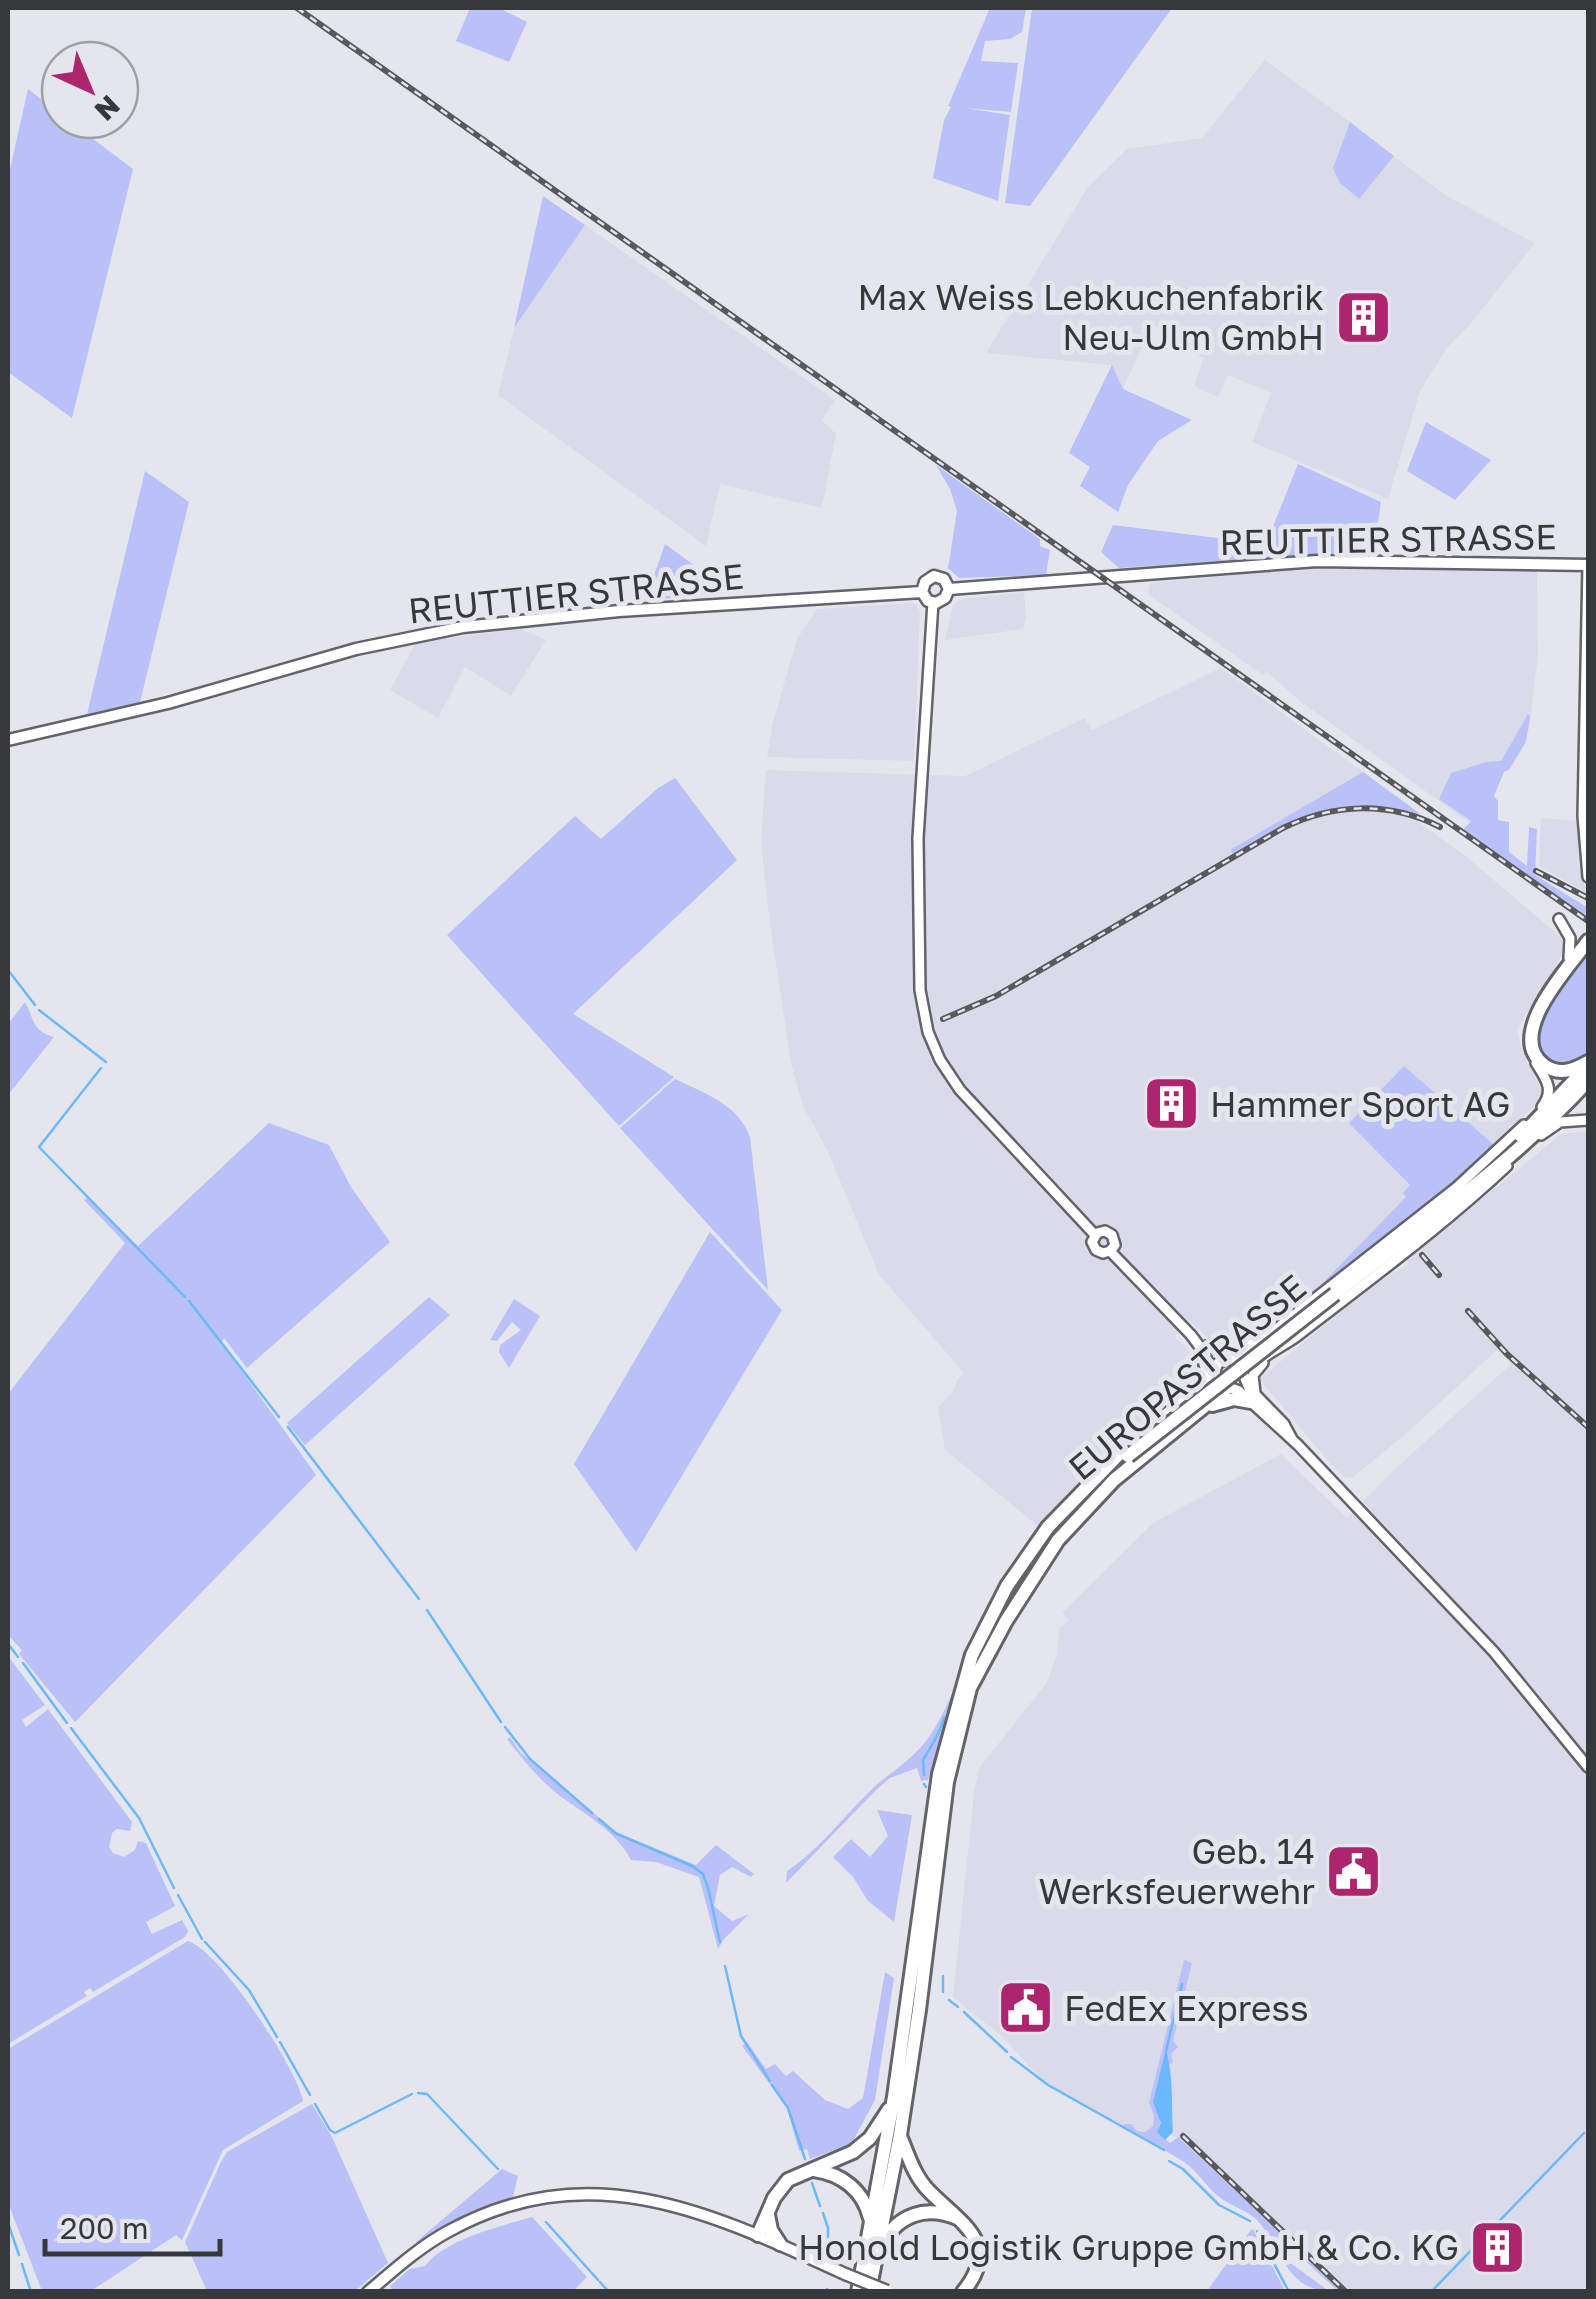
<svg xmlns="http://www.w3.org/2000/svg" width="1596" height="2299" viewBox="0 0 1596 2299" font-family="'Golos Text',sans-serif">
	<rect width="100%" height="100%" fill="#e5e6ed"/>
	<path fill="#d9dbea" d="M1265 60 1350 122 1333 168 1358 199 1394 156 1447 196 1535 243 1468 327 1447 348 1420 391 1388 499 1252 442 1271 393 1228 375 1218 397 1194 386 1204 358 1185 350 1187 341 1152 325 1123 389 1111 365 986 353 1088 187 1127 149 1202 138Z
		M585 225 835 400 822 420 836 434 822 508 720 484 706 546 498 395 514 328Z
		M1375 567 1537 569 1538 656 1529 729 1471 824 1301 702 1267 672 1263 675 1148 594 1150 583 1278 571Z
		M1024 592 1026 616 1023 629 945 640 953 605 962 599Z
		M911 603 917 604 920 612 914 761 767 757 773 722 797 639 817 609Z
		M521 629 546 640 511 696 465 667 438 718 390 690 416 642Z
		M1221 668 1419 813 1415 820 1463 854 1556 933 1562 940V955L1517 1030 1522 1051 1542 1091 1537 1103 1430 1206 1245 1342 1236 1344 1209 1339 1190 1321 1175 1336 1197 1360 1199 1373 1193 1384 1124 1441 1038 1526 945 1450 938 1407 955 1389 956 1381 964 1373 879 1275 828 1152 803 1106 791 1064 769 916 761 841 766 770 965 776 1085 718 1092 730Z
		M1541 818 1577 821 1579 866 1587 893 1539 866Z
		M1588 1131V2291H1343L1178 2137 1122 2128 1049 2087 1001 2036 953 1997 974 1793 979 1768 1046 1684 1056 1658 1060 1627 1069 1620 1062 1613 1153 1523 1281 1454 1347 1518 1395 1469 1511 1364 1497 1350 1407 1433 1352 1478 1344 1477 1335 1469 1259 1379 1344 1309 1391 1274 1408 1265 1407 1261 1561 1134Z"/>
	<path fill="#b9c1f8" d="M470 8H499L527 22 509 62 456 41Z
		M990 8H1026L1022 32 1010 39 985 41 981 61 1018 63 1011 112 965 108 1010 115 998 201 933 178 944 120 951 107 948 106Z
		M1032 8H1172L1030 206 1005 203Z
		M28 89 60 114V120H68L133 169 72 418 8 372V178Z
		M1350 122 1394 156 1359 199 1340 183 1333 168Z
		M543 196 585 225 514 328Z
		M1112 365 1123 389 1192 420 1158 441 1128 485 1118 512 1080 486 1090 467 1069 453Z
		M1426 422 1491 460 1455 500 1407 471Z
		M1298 464 1381 502 1374 550 1119 568 1101 552 1113 525 1266 544Z
		M936 465 1040 539V546L1050 550 1046 575 959 578 948 568 957 511 950 489Z
		M145 471 189 502 140 702 87 714Z
		M665 544 724 587 726 592 645 601Z
		M1528 714 1530 717 1526 742 1509 770 1504 772 1494 796 1498 801V820L1509 822V852L1527 866 1529 827 1537 829 1535 875 1588 908V920L1461 832 1471 821 1439 799 1451 773 1487 762 1501 761Z
		M1363 772 1419 813 1417 815C1339 795 1300 815 1234 854L1230 850Z
		M675 778 737 860 573 1014 674 1077 619 1126 447 935 575 816 601 839 658 788Z
		M1588 952V1053L1580 1062 1566 1068 1541 1058 1535 1022Z
		M25 1002C34 1017 31 1031 54 1037L8 1095V1024Z
		M1404 1066 1494 1145 1430 1205 1317 1293 1315 1291 1406 1197 1403 1193 1410 1185 1349 1123Z
		M675 1079C704 1093 738 1104 750 1137L768 1290 620 1128Z
		M269 1123 329 1145 351 1187 390 1242 247 1368 224 1338 221 1342 316 1475 75 1722 19 1654 22 1650 8 1635V1394L125 1243 84 1200 88 1197 138 1246Z
		M710 1232 782 1310 636 1552 574 1464Z
		M429 1297 450 1315 305 1445 287 1423Z
		M514 1299 540 1316 509 1368 499 1352 500 1345 521 1330 512 1322 497 1341 490 1340Z
		M967 1651 928 1780 921 1781 917 1768 890 1778 876 1790 786 1883 787 1871C819 1850 843 1817 871 1790 890 1772 914 1759 929 1737 947 1711 957 1681 967 1651Z
		M8 1656 45 1705 22 1720 26 1727 48 1709 132 1822 130 1831 117 1829 112 1833 109 1847 113 1853 124 1857 135 1850 138 1841 146 1843 175 1906 146 1922 152 1934 182 1920 188 1931 185 1937 93 1992 90 1988 84 1992 87 1996 8 2044Z
		M510 1737 521 1753 618 1833 696 1865 716 1845 754 1874 751 1877 732 1867 720 1875 714 1906 732 1921 749 1914 724 1939 718 1949 699 1877 656 1862 631 1860C615 1829 582 1813 555 1792 537 1777 521 1758 507 1739Z
		M877 1810 912 1815 894 1922 868 1901 853 1877 833 1857 851 1839 870 1857 888 1836Z
		M188 1941C219 1950 297 2068 303 2101L223 2150 182 2240 176 2235 91 2291H42L8 2203V2049Z
		M1184 1960 1192 1963 1173 2041 1178 2047 1171 2054 1173 2062 1169 2065 1168 2054 1154 2098 1161 2123 1157 2132 1170 2143 1178 2137 1343 2291H1338L1277 2235 1289 2262 1329 2291C1286 2291 1280 2244 1256 2219 1246 2210 1233 2207 1222 2199 1207 2189 1199 2172 1184 2162 1164 2149 1142 2139 1122 2128L1124 2124H1131L1137 2131 1145 2132 1153 2126 1154 2115 1149 2103Z
		M885 1972 894 1978 875 2100 854 2139 856 2142 810 2159 807 2149 799 2151 787 2108 742 2046 747 2042 766 2069 775 2064 786 2076 793 2071 825 2100 848 2109 863 2098Z
		M312 2104 332 2137 388 2263 355 2291H207L185 2242 221 2162 227 2152Z
		M502 2169 518 2176 513 2197 458 2219 418 2244 416 2242Z
		M532 2217 587 2277 573 2291H393L390 2286 410 2269 425 2266C445 2239 501 2226 532 2217Z
		M1253 2229 1285 2291H1207L1250 2231Z"/>
	<path fill="#6bb9fb" d="M1166 2049C1174 2081 1171 2101 1173 2132L1165 2140 1157 2132 1161 2123 1153 2102Z"/>
	<g fill="none" stroke-linecap="round" stroke-linejoin="round">
		<path stroke="#6bb9fb" stroke-width="2.5" d="M8 970 35 1005
			M39 1010 106 1062
			M101 1068 39 1147 185 1297
			M189 1301 279 1417
			M288 1427 419 1599
			M427 1610 501 1722
			M8 1644 18 1657
			M23 1663 67 1723
			M505 1727 530 1759 592 1813
			M71 1728 139 1818 174 1888
			M924 1775 923 1760C930 1749 941 1730 944 1718
			M924 1784 926 1787
			M599 1819 615 1833 692 1866 703 1874 708 1888 720 1942
			M178 1895 202 1939
			M205 1942 249 1990 277 2037
			M725 1966 741 2036 770 2081
			M943 1976V1992
			M949 2000 958 2007
			M964 2012 1007 2052
			M280 2042 310 2095
			M1166 2051 1182 1984
			M1011 2057 1048 2085 1164 2150
			M772 2085 788 2108 805 2159
			M418 2093 427 2094 498 2169
			M315 2104 330 2130 335 2133 412 2094
			M1169 2161 1183 2169 1219 2205 1250 2221
			M812 2183 820 2206
			M823 2213 828 2228V2247
			M546 2222 598 2280
			M8 2223 19 2255
			M1257 2231 1289 2292
			M22 2264 31 2292
			M600 2282 609 2292
			M827 2289V2292
			M1431 2292 1584 2133"/>
		<defs>
			<path id="minor" d="M1588 565 1583 816 1588 877
				M933 602 918 838 920 990 928 1032 940 1060 960 1090 1095 1235
				M1559 919 1570 938 1569 958
				M1536 1063C1546 1079 1555 1090 1542 1107
				M1541 1135 1560 1122 1588 1120
				M1110 1251 1115 1245 1112 1235 1105 1231 1097 1233 1092 1242 1096 1250 1103 1253 1110 1251 1191 1335 1206 1355
				M1206 1346 1239 1349 1254 1343
				M1233 1359 1247 1352 1457 1187 1524 1125
				M1252 1366C1266 1354 1283 1346 1297 1336 1368 1281 1442 1227 1507 1166
				M1255 1393 1253 1375 1263 1363
				M1292 1439 1284 1424 1249 1388 1238 1362 1228 1359 1218 1363 1214 1373 1219 1383 1239 1391 1298 1445 1494 1652 1588 1767"/>
			<path id="major" d="M949 589 1317 561 1588 565
				M922 592 925 582 934 576 944 579 949 589
				M922 592 928 601 936 603 945 598 949 589
				M8 740 168 703 356 649 463 627 619 611 922 592
				M368 2292C393 2271 418 2248 447 2232 590 2153 711 2213 845 2274"/>
			<path id="highway" d="M1588 941C1569 967 1504 1035 1544 1065 1559 1076 1574 1070 1588 1062
				M1521 1136 1588 1066
				M1335 1294C1421 1226 1514 1162 1588 1081
				M1199 1386 1207 1370 1203 1352
				M1212 1405 1234 1399 1251 1402
				M900 2136C908 2155 914 2176 929 2191 960 2223 1003 2243 963 2292
				M814 2170C842 2174 863 2190 870 2218
				M768 2215 771 2230 780 2244
				M758 2235 774 2198 788 2180 853 2152 870 2138 889 2109
				M882 2244C898 2215 925 2205 957 2218
				M858 2292 894 2097 939 1774 972 1655 1007 1586 1048 1527 1123 1450 1215 1376
				M869 2292 900 2135 919 2010 947 1782 970 1688 1006 1621 1058 1540 1114 1480 1228 1387"/>
		</defs>
		<use href="#minor" stroke="#63646a" stroke-width="14"/>
		<use href="#major" stroke="#63646a" stroke-width="15"/>
		<use href="#highway" stroke="#63646a" stroke-width="18"/>
		<use href="#minor" stroke="#fff" stroke-width="9"/>
		<use href="#major" stroke="#fff" stroke-width="10"/>
		<use href="#highway" stroke="#fff" stroke-width="12"/>
		<defs>
			<path id="rail" d="M297 8 1588 921
				M1536 871 1588 898
				M943 1019 996 996 1283 828C1334 803 1389 801 1440 827
				M1422 1255 1439 1275
				M1468 1311 1507 1354 1588 1427
				M1183 2136 1346 2292"/>
		</defs>
		<use href="#rail" stroke="#58595d" stroke-width="6"/>
		<use href="#rail" stroke="#e5e6ed" stroke-width="2.5" stroke-dasharray="8" stroke-linecap="butt"/>
		<defs>
			<path id="major-bridge" d="M845 2274 887 2291"/>
			<path id="highway-bridge" d="M1128 1456 1335 1294"/>
		</defs>
		<use href="#major-bridge" stroke="#63646a" stroke-width="15" stroke-linecap="butt"/>
		<use href="#highway-bridge" stroke="#63646a" stroke-width="18" stroke-linecap="butt"/>
		<use href="#major-bridge" stroke="#fff" stroke-width="10"/>
		<use href="#highway-bridge" stroke="#fff" stroke-width="12"/>
	</g>
	<defs>
		<symbol id="building-square" viewBox="-11 -11 22 22"><rect x="-9" y="-9" width="18" height="18" rx="4" fill="#ac266e" stroke="#e5e6ed"/><path d="M-4-6H4V6H1V3H-1V6H-4ZM-2.5-4.3h1.7v1.8h-1.7ZM.8-4.3h1.7v1.8H.8ZM-2.5-1h1.7V.8h-1.7ZM.8-1h1.7V.8H.8Z" fill="#fff"/></symbol>
		<symbol id="civic-square" viewBox="-11 -11 22 22"><rect x="-9" y="-9" width="18" height="18" rx="4" fill="#ac266e" stroke="#e5e6ed"/><path d="M-.6-6.5H3V-4.5H.6V-3L4-1V1h2V6H-6V1h2V-1L-.6-3ZM-1.2 2.5V6h2.4V2.5Z" fill="#fff"/></symbol>
	</defs>
	<g fill-rule="evenodd">
		<use href="#building-square" x="1332" y="286" width="63" height="63"/>
		<use href="#building-square" x="1140" y="1072" width="63" height="63"/>
		<use href="#civic-square" x="1322" y="1840" width="63" height="63"/>
		<use href="#civic-square" x="994" y="1976" width="63" height="63"/>
		<use href="#building-square" x="1466" y="2216" width="63" height="63"/>
	</g>
	<g text-anchor="middle" dominant-baseline="central" stroke-width="10" stroke-linejoin="round" paint-order="stroke">
		<g font-size="35" fill="#37383b" stroke="#e5e6ed" text-anchor="end">
			<text x="1324" y="297">Max Weiss Lebkuchenfabrik<tspan x="1324" dy="40">Neu-Ulm GmbH</tspan></text>
			<text x="1210" y="1104" text-anchor="start">Hammer Sport AG</text>
			<text x="1315" y="1851">Geb. 14<tspan x="1315" dy="40">Werksfeuerwehr</tspan></text>
			<text x="1064" y="2008" text-anchor="start">FedEx Express</text>
			<text x="1459" y="2247">Honold Logistik Gruppe GmbH &amp; Co. KG</text>
		</g>
		<g font-size="35" fill="#37383b" stroke="#e5e6ed">
			<text transform="translate(1388 539) rotate(-1)">REUTTIER STRASSE</text>
			<text transform="translate(576 593) rotate(-6)">REUTTIER STRASSE</text>
			<text transform="translate(1187 1377) rotate(-40)">EUROPASTRASSE</text>
		</g>
	</g>
	<rect width="1596" height="2299" fill="none" stroke="#37383b" stroke-width="20"/>
	<g transform="translate(90 90) rotate(136)"><circle r="48" fill="#e5e6ed" stroke="#9fa0a6" stroke-width="2.5"/>
	<path d="M0-8L18 38L0 25L-18 38Z" fill="#ac266e"/>
	<text y="-15" font-size="28" font-weight="bold" text-anchor="middle" fill="#37383b">N</text>
	</g>
	<path d="M45 2239v15h175v-15" fill="none" stroke="#37383b" stroke-width="5"/>
	<text x="60" y="2239" font-size="30" fill="#37383b" stroke="#e5e6ed" stroke-width="8" paint-order="stroke">200 m</text>
</svg>
